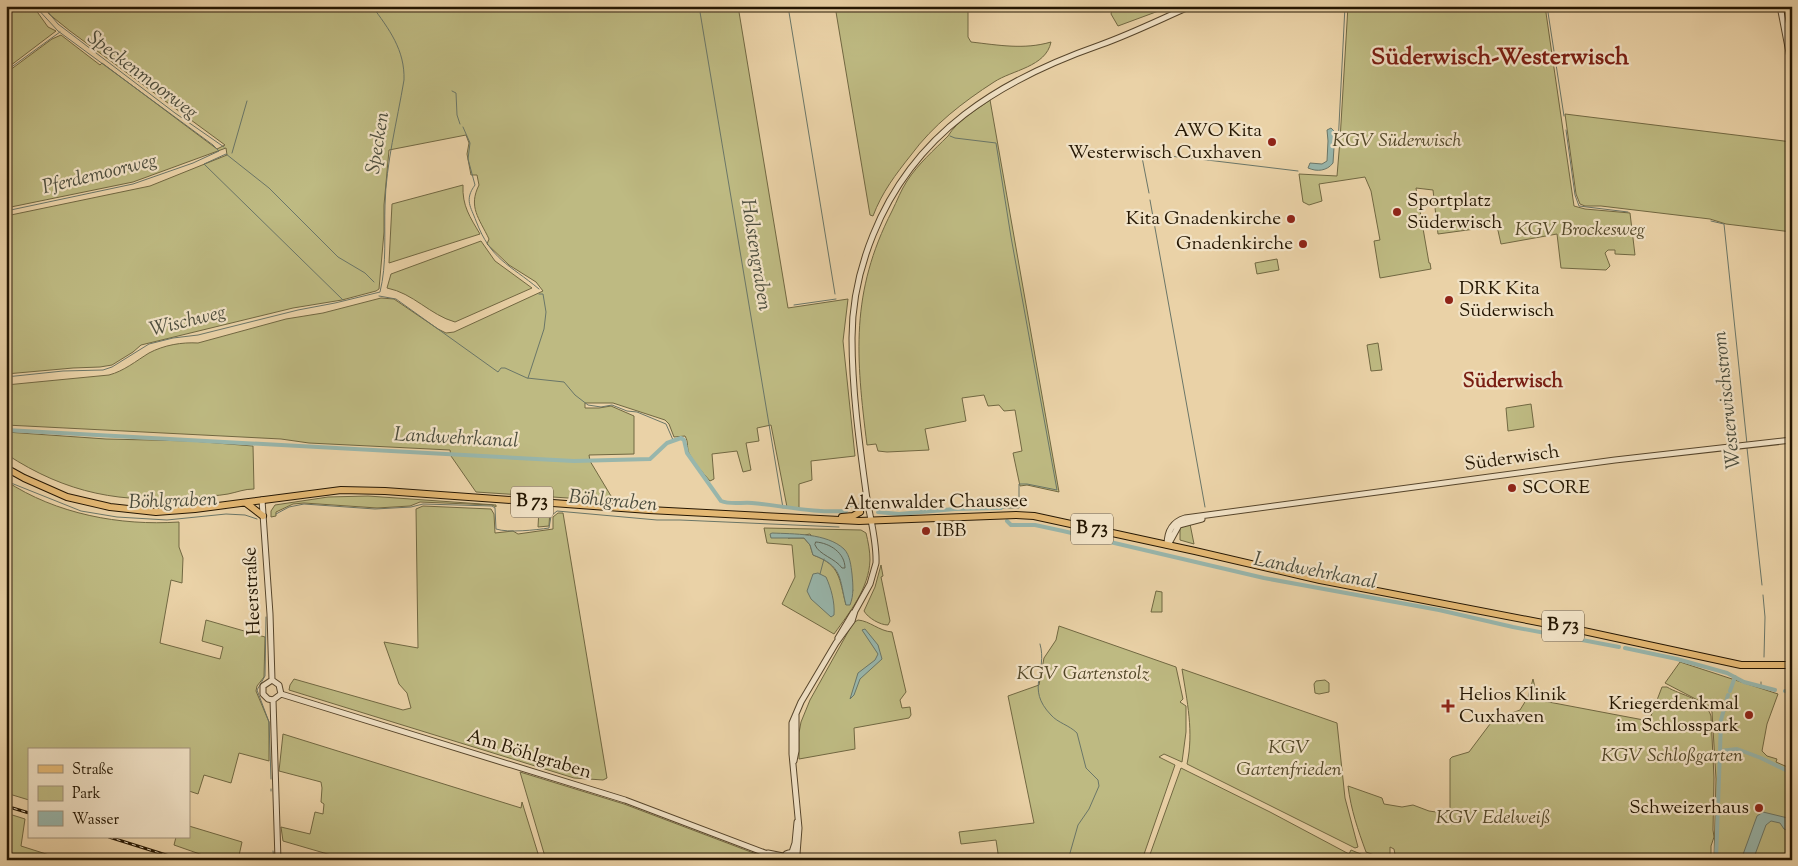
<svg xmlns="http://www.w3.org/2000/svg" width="1798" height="866" viewBox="0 0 1798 866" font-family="'Sorts Mill Goudy',serif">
	<rect width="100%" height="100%" fill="#ead2a7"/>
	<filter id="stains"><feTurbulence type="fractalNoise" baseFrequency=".004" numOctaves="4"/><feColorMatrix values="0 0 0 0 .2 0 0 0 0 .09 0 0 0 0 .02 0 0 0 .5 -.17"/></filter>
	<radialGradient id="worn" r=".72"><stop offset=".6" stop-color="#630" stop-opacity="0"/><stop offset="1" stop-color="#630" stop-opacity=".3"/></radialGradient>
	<path fill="#beba82" stroke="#716842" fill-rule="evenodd" d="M6 6H33L48 27 56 31 6 69Z
		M44 6H738L788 308 848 299 843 341 855 456 811 461 812 480 799 484V508L787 507 771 425 757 428 759 441 746 443 751 470 743 472 737 451 712 454 714 479 710 481C703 473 695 464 690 455 686 449 689 442 685 436L674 437 669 424 665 420 613 403H585V408H599L611 406 634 416V454L589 455 590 461 614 501 476 492 451 456 450 450 309 443 281 439 6 425V385L109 375C124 371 136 361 149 353 164 345 182 342 198 343L286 319 323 313 381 298 394 299 438 329 446 333 454 332 543 291 536 282 509 265 487 244 489 239C479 218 468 207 479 185L477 175H471L467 154 469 143 466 135 389 150 384 205V232L379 289 376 291 342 300 293 308 141 345 133 352 112 365 100 367 73 368 6 374V216L150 186 227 155 226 148 133 182 6 208V73L52 39 61 35 100 65 102 63 217 149 225 145 70 31 49 14Z
		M835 6H968V37L971 42C998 45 1024 50 1051 42 1046 67 1012 70 994 82 963 102 933 125 911 155 896 174 882 192 873 216L870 215Z
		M1113 6H1172L1118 26 1111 14Z
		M1348 6H1545L1574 206 1585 209 1630 213 1635 255 1615 254V250H1608L1605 253 1610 266 1606 270 1561 268 1557 234 1501 244 1497 226 1438 234 1433 190 1416 188 1429 263H1430L1431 269 1380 278 1374 241 1380 240 1371 191 1365 177 1319 184 1322 201 1309 205 1303 202 1299 174 1337 176 1340 140Z
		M990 100 1059 492 1027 485 1020 486 1013 453 1022 451 1015 410 1004 411 999 405 988 406 984 395 962 398 966 421 925 429 929 450 887 452 878 451 876 444 867 445C856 357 850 293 892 211 897 201 901 190 907 181 918 164 934 150 948 136 957 121 976 110 990 100Z
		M1565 114 1792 142V232L1726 224 1710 219 1601 206H1585L1580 204 1576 194Z
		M463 185C462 206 470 217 480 234L389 263 392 204Z
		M481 241 495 261 532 288 455 322C430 315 413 293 387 288L391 274Z
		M1277 259 1279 270 1257 274 1255 263Z
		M1378 343 1382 370 1371 371 1367 345Z
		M1531 404 1534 427 1508 431 1506 408Z
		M6 432 106 439 192 441 253 446 254 489C244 489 238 492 228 494 217 496 206 496 194 497 122 504 67 494 6 454Z
		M6 481C56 514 120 526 179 522V547L183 558 182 583 171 580 160 643 220 659 223 647 202 641 206 620 265 637 264 677 257 686 256 691 269 722V761L239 753 231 783 204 775 198 794 189 791V750H29V800L6 793Z
		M368 496 496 505V507L492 505 420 502 410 506 377 508 304 503 293 504 276 512V516L271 517V511L275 505 328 497Z
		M423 506 491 509 494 514 495 533 513 531 518 534 553 529V517L558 513H563L607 778 603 780 574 778 289 690 290 685 294 679 403 710 411 708 407 693 399 684 384 642 418 648 416 509Z
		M539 509H550L549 526 538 527Z
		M1190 524 1194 544 1180 540V528Z
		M764 528 861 530 866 533C868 541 870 551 870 560 869 588 850 612 834 634L782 604 795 577 792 545 767 543ZM810 534 853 590 846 605C839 579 841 565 813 555L810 545 804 538H788Z
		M881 565 883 576 881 577 890 621 888 625C880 625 868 618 864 611L875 587Z
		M1156 591 1162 592V612H1151Z
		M858 620C870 621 879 631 892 632L906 692 900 700 902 708 910 707 911 715 909 718 854 728 855 749 799 759V733L801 722 810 700 853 623Z
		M1059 626 1176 667 1183 699 1180 702 1186 706V732L1182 762 1164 754 1159 757 1175 765 1142 860H1040L1039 855 1034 860H999L996 840 961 844 959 832 1034 823 1008 696 1039 685 1044 658 1056 640Z
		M1680 662 1778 694 1767 724 1762 751 1767 756 1777 759 1776 762 1792 769V860H1714L1716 779 1712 712 1709 706 1665 683Z
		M1182 669 1337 723 1345 798 1358 847 1355 848 1187 764C1194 732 1187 701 1182 669Z
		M1533 679 1538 700 1649 721 1662 687H1667C1680 695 1706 699 1711 716L1714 778 1713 830 1714 837 1711 846V860H1396L1394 849 1390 847V860H1388L1366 852C1358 830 1351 810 1348 786L1382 798 1384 804 1402 807 1413 805 1429 811 1450 814V759L1452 757 1469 752 1493 720 1520 710 1528 697Z
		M1325 680 1329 683V692L1319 694 1315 693 1314 684 1316 681Z
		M283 734 521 808 522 802 540 860H330L331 855 283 841 281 827 310 834 315 812 323 814 324 804 321 802 322 788 321 782 279 771Z
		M1181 768 1270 812 1349 854 1351 850 1375 860H1148Z
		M520 772 624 804 772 860H546Z
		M6 813 25 819 21 846 65 860H6Z
		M189 826 242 842 238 860H217L174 845 176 837H189Z"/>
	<path fill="#98b6ac" stroke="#6a7668" d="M1331 128 1335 132 1333 163C1327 171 1317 172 1308 168L1310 163 1322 164 1327 161 1328 141 1327 130Z
		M772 533C793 534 827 533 844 549 850 555 851 566 852 574 853 585 854 595 850 605H846C839 578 843 566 813 555L810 545 804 538H771L770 534Z
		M818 573 826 577C831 588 835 602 834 615L831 617 811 599 807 591 813 574Z
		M865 629 878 645 882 659 860 679 854 695 850 699 858 673 875 660 878 654 862 630Z
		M1763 812 1792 819V832L1784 829 1780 823 1771 821 1766 825 1753 860H1741L1757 816Z"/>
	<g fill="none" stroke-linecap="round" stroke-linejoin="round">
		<path stroke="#5e6657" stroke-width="1" d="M816 542C830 543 845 553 845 568H842C835 558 819 555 815 545Z"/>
		<path stroke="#6a7668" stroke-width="1" d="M43 6 58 24 175 113 224 147
			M699 6 783 508
			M788 6 835 294
			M1547 6 1564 116
			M6 71 60 32
			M452 91 456 93 457 115 460 124
			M463 127 470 143 468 159 475 185C464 200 471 207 476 221 491 260 509 264 539 289
			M1566 130 1575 195 1579 206 1628 212
			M950 136 955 138 996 143 1011 237 1057 490 1027 484H1019V508H1001
			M1338 145 1345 6
			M1119 150 1178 157
			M1141 152 1149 193
			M232 153 247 101
			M1182 157 1298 171
			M1150 200 1205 507
			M6 211 133 184 193 163 219 151 213 145 58 31 35 6
			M1711 221 1724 224 1747 444
			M379 296 396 299 498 372 501 368H505L527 378 564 382 575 395 588 405 601 407 612 405 627 411 637 412 666 424 673 440
			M343 300 204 164 226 154 269 188 338 257 365 273 374 282
			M794 305 836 299
			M6 377 63 371 103 370 112 367 149 344 173 338 198 335 298 310 335 303 380 292C387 264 384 234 385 205 386 163 397 122 404 80 405 50 389 29 372 6
			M528 378 544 329 546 312 543 294H539
			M1747 448 1762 585
			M6 481 81 511 117 517 167 520 226 514 245 515 257 519
			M276 514 289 507 304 504 375 509 411 507 423 504 492 506 495 508 496 529C508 533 536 530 549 528L551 516 557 511 657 520H680L839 527
			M820 574 824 559
			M1763 595 1765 617 1764 657
			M266 617 265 676 257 690 269 722 271 779
			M1040 644C1048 672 1025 688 1051 715 1058 723 1069 725 1077 733L1086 768 1098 780 1099 786 1089 809 1078 825 1068 860
			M1761 686V682
			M271 791V789
			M273 851 274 860"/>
		<path stroke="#98b6ac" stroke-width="4" d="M6 430 574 461 650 459 667 443 681 438 684 440 687 453 721 501C731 505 742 502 752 503 784 506 814 513 846 511L850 504 858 506
			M878 512 899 514 955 509 1001 508
			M1007 521 1011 525H1035L1063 531 1264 578 1439 610 1513 627 1619 647
			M1625 648 1677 659 1727 673 1744 682 1775 690
			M1730 691 1735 677
			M1785 691 1792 694
			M1728 695 1721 720 1720 751 1737 749 1761 758 1792 773
			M1716 860 1720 751"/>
		<defs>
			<path id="tertiary" d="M1780 6 1792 68
				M262 500 270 614 272 680
				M860 512 865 495
				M1167 545C1167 531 1172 522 1185 518L1615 460 1792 440
				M1168 545 1179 525 1202 519
				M838 638 853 613
				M272 680 263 686V694L268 699 273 700 281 694
				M272 680 279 685 281 694
				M281 694 625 800 765 853 780 860
				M273 700 278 860
				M794 761 796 751V715
				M792 852 795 843 797 822
				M768 853 783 856
				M797 854 799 828 792 754V723L801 702 836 643 852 621 855 611 870 584 876 563C877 540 869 515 866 492 859 441 852 389 852 338 852 302 860 267 873 235 914 132 1000 80 1100 45 1131 34 1161 19 1191 6
				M781 860 786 854C792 851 798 853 800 860"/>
			<path id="primary" d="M6 468 24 478 67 497 110 507 156 512 195 509 341 490 385 491 649 510 859 521 1016 515 1034 516 1195 551 1320 580 1579 630 1741 665H1792
				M246 503 263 516
				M842 517 853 516 860 512"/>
		</defs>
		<use href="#tertiary" stroke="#56452b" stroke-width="7"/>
		<use href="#primary" stroke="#241602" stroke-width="8"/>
		<use href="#tertiary" stroke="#f1e2c6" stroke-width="5"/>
		<use href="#primary" stroke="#e5b974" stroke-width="6"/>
		<defs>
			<path id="rail" d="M6 806 29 813
				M109 837 182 860"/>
		</defs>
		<use href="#rail" stroke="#241602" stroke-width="3"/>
		<use href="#rail" stroke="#f1e2c6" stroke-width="1" stroke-dasharray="4" stroke-linecap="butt"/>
	</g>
	<g fill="#8f2418" stroke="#f1e2c6" stroke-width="2">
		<circle cx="1272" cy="142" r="5"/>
		<circle cx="1397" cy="212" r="5"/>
		<circle cx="1291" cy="219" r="5"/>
		<circle cx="1303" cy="244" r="5"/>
		<circle cx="1449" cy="300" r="5"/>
		<circle cx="1512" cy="488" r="5"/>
		<circle cx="926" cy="531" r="5"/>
		<path d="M1445.5 698.5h5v5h5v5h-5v5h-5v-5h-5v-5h5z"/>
		<circle cx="1749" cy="715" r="5"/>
		<circle cx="1759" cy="808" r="5"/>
	</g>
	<g text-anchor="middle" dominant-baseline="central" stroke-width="4.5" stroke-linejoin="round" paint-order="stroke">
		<g fill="#f1e2c6" stroke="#62533d" stroke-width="1">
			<rect x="511" y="486.5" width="42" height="31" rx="4"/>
			<rect x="1071" y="513.5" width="42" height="31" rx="4"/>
			<rect x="1542" y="610.5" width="42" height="31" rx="4"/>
		</g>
		<g font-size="18" font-weight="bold" fill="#241602">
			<text x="532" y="502">B 73</text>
			<text x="1092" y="529">B 73</text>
			<text x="1563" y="626">B 73</text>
		</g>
		<g font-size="19" fill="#241602" stroke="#f1e2c6" text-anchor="end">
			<text x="1262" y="131">AWO Kita<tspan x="1262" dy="22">Westerwisch Cuxhaven</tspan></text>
			<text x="1407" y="201" text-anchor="start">Sportplatz<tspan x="1407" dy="22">Süderwisch</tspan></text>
			<text x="1281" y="219">Kita Gnadenkirche</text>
			<text x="1293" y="244">Gnadenkirche</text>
			<text x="1459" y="289" text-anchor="start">DRK Kita<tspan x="1459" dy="22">Süderwisch</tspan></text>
			<text x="1522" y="488" text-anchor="start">SCORE</text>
			<text x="936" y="531" text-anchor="start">IBB</text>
			<text x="1459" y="695" text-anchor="start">Helios Klinik<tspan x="1459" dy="22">Cuxhaven</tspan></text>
			<text x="1739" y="704">Kriegerdenkmal<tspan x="1739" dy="22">im Schlosspark</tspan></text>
			<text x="1749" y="808">Schweizerhaus</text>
		</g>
		<g font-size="19" font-style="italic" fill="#524728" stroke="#f1e2c6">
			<text x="1397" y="141">KGV Süderwisch</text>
			<text x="1580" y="230">KGV Brockesweg</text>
			<text x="1083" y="674">KGV Gartenstolz</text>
			<text x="1289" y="748">KGV<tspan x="1289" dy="22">Gartenfrieden</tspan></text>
			<text x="1672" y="756">KGV Schloßgarten</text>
			<text x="1493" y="818">KGV Edelweiß</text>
		</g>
		<g font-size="19" fill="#241602" stroke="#f1e2c6">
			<text transform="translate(1512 459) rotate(-8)">Süderwisch</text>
			<text transform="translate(936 503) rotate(-1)">Altenwalder Chaussee</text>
			<text transform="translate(253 591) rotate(-93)">Heerstraße</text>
			<text transform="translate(529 755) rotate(17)">Am Böhlgraben</text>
		</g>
		<g font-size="20" font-style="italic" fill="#4d4e3e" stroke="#f1e2c6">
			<text transform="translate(142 76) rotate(37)">Speckenmoorweg</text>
			<text transform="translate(379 143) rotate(-81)">Specken</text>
			<text transform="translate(100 175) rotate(-14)">Pferdemoorweg</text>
			<text transform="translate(755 255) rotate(81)">Holstengraben</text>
			<text transform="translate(188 322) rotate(-14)">Wischweg</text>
			<text transform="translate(1728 400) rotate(-96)">Westerwischstrom</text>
			<text transform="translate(456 439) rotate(3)">Landwehrkanal</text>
			<text transform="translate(173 502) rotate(-2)">Böhlgraben</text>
			<text transform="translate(613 502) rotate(5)">Böhlgraben</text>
			<text transform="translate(1315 572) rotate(11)">Landwehrkanal</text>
		</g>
		<g font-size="20" font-weight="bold" fill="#7a1f14" stroke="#f1e2c6">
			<text x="1513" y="382">Süderwisch</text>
		</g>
		<g font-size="24" font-weight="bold" fill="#7a1f14" stroke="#f1e2c6">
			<text x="1500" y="58">Süderwisch-Westerwisch</text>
		</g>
	</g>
	<rect width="1798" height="866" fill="none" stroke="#ead2a7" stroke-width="25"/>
	<rect x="8" y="8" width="1783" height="851" fill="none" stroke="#241602" stroke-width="2.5"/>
	<rect x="12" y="12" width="1773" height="841" fill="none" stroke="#241602"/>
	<rect x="28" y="748" width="162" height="90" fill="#f1e2c6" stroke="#9f9078"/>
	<rect x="38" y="765" width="25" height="8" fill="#e5b974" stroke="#9f9078"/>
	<text x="72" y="774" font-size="15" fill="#241602">Straße</text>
	<rect x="38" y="786" width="25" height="15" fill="#beba82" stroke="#9f9078"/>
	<text x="72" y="798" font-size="15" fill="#241602">Park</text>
	<rect x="38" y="811" width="25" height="15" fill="#98b6ac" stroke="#9f9078"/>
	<text x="72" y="824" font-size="15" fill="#241602">Wasser</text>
	<rect width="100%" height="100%" filter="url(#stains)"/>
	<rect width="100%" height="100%" fill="url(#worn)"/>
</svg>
